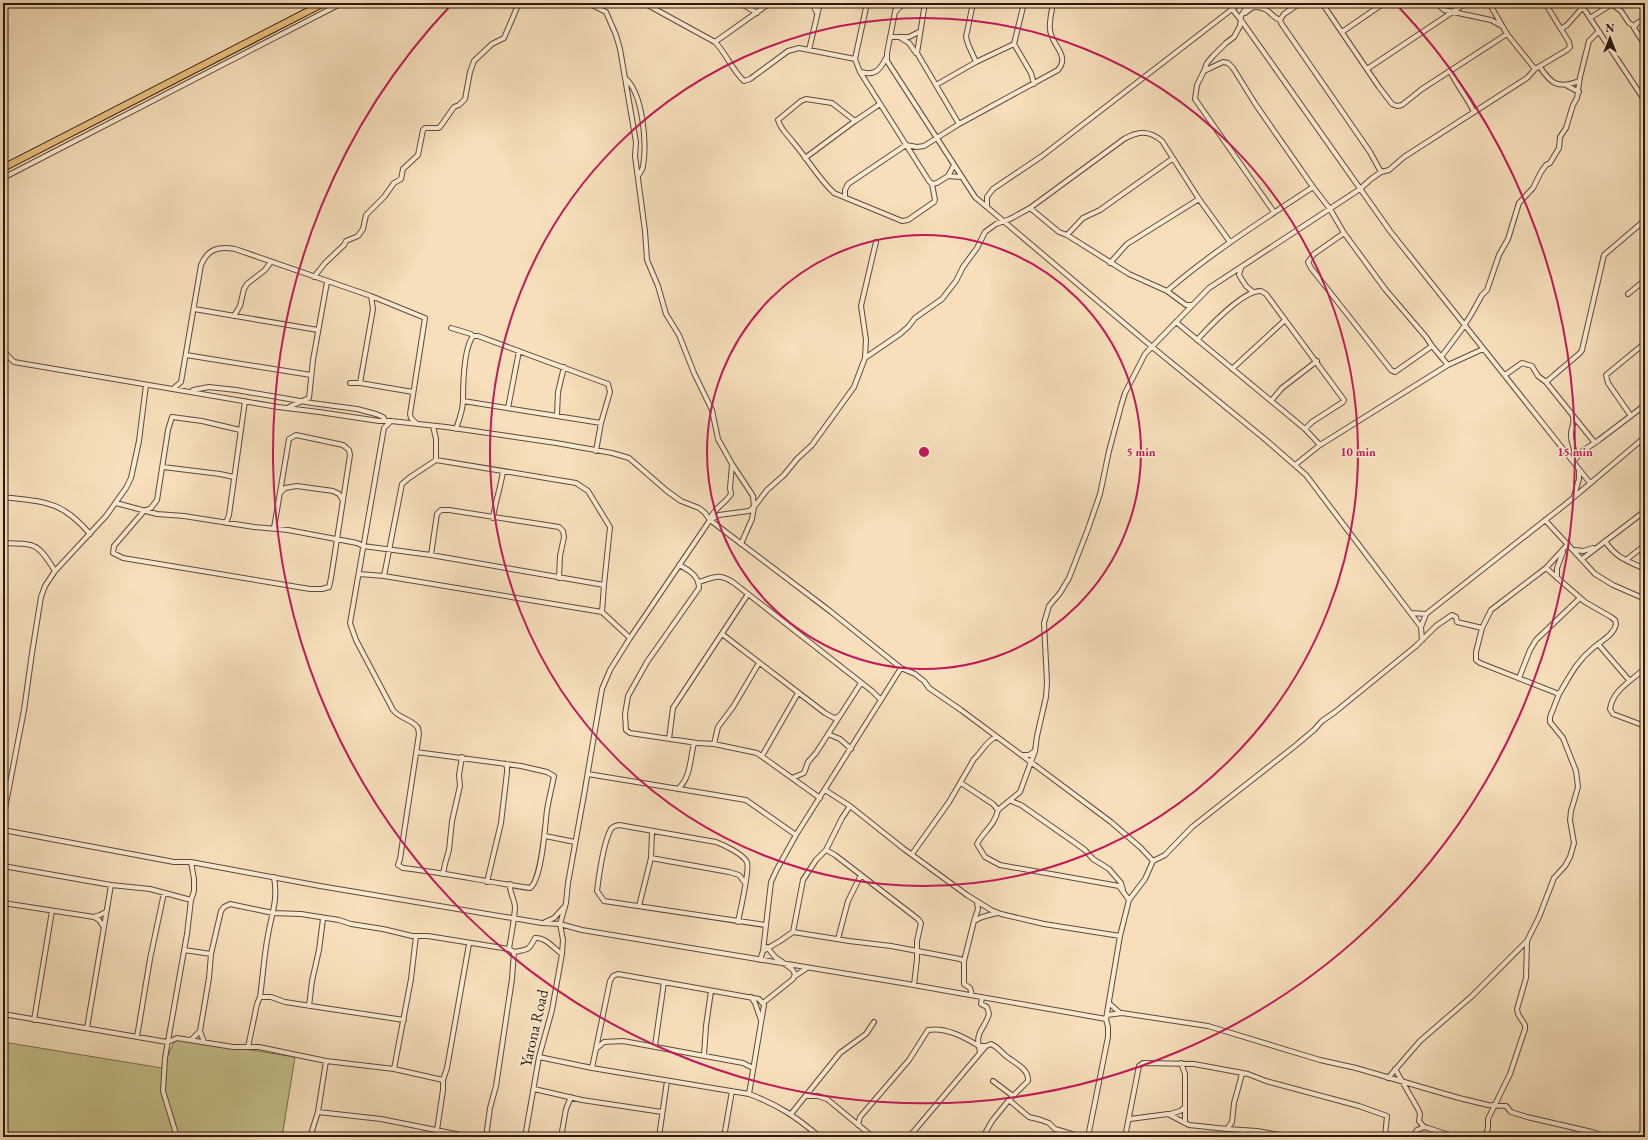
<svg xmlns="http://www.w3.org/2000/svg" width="1648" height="1140" viewBox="0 0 1648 1140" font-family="'EB Garamond',serif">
	<rect width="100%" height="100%" fill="#f6dfba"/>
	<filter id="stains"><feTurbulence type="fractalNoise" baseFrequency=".005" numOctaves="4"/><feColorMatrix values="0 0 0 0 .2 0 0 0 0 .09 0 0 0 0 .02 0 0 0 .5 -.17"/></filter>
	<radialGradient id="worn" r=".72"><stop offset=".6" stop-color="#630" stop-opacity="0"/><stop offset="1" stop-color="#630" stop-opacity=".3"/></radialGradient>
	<path fill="#c2c08b" stroke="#776c4e" d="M176 1038 295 1057 282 1137H3V1042L162 1068Z"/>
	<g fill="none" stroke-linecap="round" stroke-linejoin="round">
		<defs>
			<path id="minor" d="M588 3 606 12 616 35 620 49 636 142 635 156 645 231 647 260 658 286 666 314 679 335 694 373 712 410 718 439 732 464 753 496 754 507 752 519 741 544
				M644 3 715 42C726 53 732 70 744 81L750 79 788 51 799 48 855 59
				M740 3 757 13
				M812 3 817 13
				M904 3 895 12 887 53V61L975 197 1151 346 1266 440 1306 475 1421 627
				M925 3 917 53 959 124
				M973 3 966 37 968 44 976 62
				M1024 3 1014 44 1031 73 1034 84
				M1300 3 1284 14 1280 20 1281 23 1370 152 1381 172
				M1322 3 1379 87 1392 104 1397 106 1402 105 1422 89 1507 34
				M1436 3 1444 10 1491 20 1502 26
				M1489 3 1507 34 1535 69
				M1580 3 1645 101
				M1610 3 1621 11 1629 23 1634 26
				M1232 9 1241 20 1390 231 1590 483
				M895 12 897 3
				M1245 13 1253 7C1258 7 1265 8 1269 12 1273 15 1274 18 1280 20
				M1590 18 1612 4
				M1645 18 1636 24 1634 28 1645 45
				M1561 29 1567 25 1583 7
				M1342 32 1384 3
				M890 37H909L919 32
				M901 38 909 43 916 53
				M715 42 770 3
				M809 50 820 3
				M1540 67C1551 84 1558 89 1579 81
				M1367 69 1466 3
				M1204 71 1207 63 1213 56 1226 43 1234 37 1240 26 1241 16 1249 3
				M1450 71C1457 86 1467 97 1474 112
				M861 72C875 76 880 70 886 58
				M625 78C643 93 647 143 643 166 643 169 640 173 638 176
				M936 85 976 62 1014 44
				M1566 85 1579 92
				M855 121 832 103 806 99 801 101 778 120C781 130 787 134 793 142 807 158 818 178 834 193L902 221 908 220 934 202 935 200 932 184 929 181 860 72 855 59 867 3
				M805 158 855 121 880 104
				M948 176 954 165
				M3 178 342 3
				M932 184 937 183 948 176 961 177
				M845 197V190L848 184 906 145 917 147 924 146 959 124 1058 70C1071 55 1050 44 1050 29 1049 21 1052 11 1053 3
				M987 207V197L993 189 1042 156 1240 3
				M1030 208 1059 232 1067 235 1129 274 1167 291 1186 305H1192
				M1274 212 1195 99 1197 85 1204 71 1223 62 1228 63 1233 68 1256 105 1313 187 1330 209 1344 233 1385 289 1426 337 1432 346 1448 365
				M1344 233 1314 254 1308 262 1311 268 1391 370 1395 372 1432 346
				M1067 235 1083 218 1100 210 1172 159
				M1110 263 1127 244 1199 199
				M1241 268 1239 275 1246 286 1253 292
				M314 277 325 263 344 245 346 241 358 236 363 229 366 215 384 197 394 183 401 179 403 169 418 155 423 130 425 128H438L440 127 454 107 459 105 465 99 470 72 474 61 492 44 504 38 519 3
				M1167 291C1212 252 1263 220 1313 187
				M1628 294 1645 280
				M194 309 318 330
				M234 316 240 306 244 289 247 284 265 270 270 263
				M1176 322 1305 429 1320 445
				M451 328 471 334 473 336H478L608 384 610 392 601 423 596 451
				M1197 340C1209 327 1243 290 1261 291L1266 294 1344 400 1343 402 1312 422 1305 429
				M3 351 14 362 278 407 319 412 379 421H391L446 427 556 443 612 453 629 458 667 491 681 501 699 508 705 513 710 520 630 638 610 670 602 689 584 795 568 883 566 903 560 924 563 940 562 954 552 1010 539 1057 525 1137
				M186 355 311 375
				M1441 357 1462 329 1472 313 1482 295 1487 290 1499 255 1508 239 1519 203 1533 188 1541 172 1546 165 1550 163 1559 148 1560 137 1566 128 1573 105 1577 98 1580 77 1589 41 1599 31
				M865 358 866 340 861 306 876 242
				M1232 369 1285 320
				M1505 375 1522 363 1532 366 1538 376 1546 382 1595 443
				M1546 382 1580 353 1582 350 1604 255 1645 220
				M350 383H360L413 392
				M360 383 373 309 371 296
				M174 388 181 382 201 265C208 249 218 246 235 249L371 296 425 318 410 414 411 418 416 423
				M193 390 209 387 236 390 312 403 357 409 376 414 383 417 385 420
				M463 401 601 423
				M1271 401 1282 388 1317 361
				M289 407 309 398 313 360 327 282
				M508 408 519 351
				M557 415 558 392 564 367
				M1631 416 1608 383 1606 375 1645 343
				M1573 417C1575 425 1570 429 1571 436 1571 445 1576 447 1574 459
				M391 421 384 428 350 623 356 640 393 710C400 719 412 719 418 728L419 734 400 859 398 865 403 868C446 873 488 882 530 888 542 879 545 826 547 810 549 798 552 787 554 776L547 772 521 766 416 752
				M433 426 436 439V460
				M456 429C459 420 463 410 463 401 463 385 464 348 473 336
				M240 430 202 421 172 417 168 430 157 500 151 508 144 511 114 546 113 553 123 558 310 589H322L329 587 331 578 350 455 349 450 343 445 296 435 289 439 274 528
				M1574 461 1581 452 1599 440 1645 405
				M1295 465 1320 445 1448 365 1483 349
				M163 467 220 474 234 477
				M281 492 285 488 297 486 333 491 339 494 342 499
				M1574 496 1579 479V470
				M3 497C45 502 61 500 90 534
				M116 503 157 514 184 516 254 527 288 530 357 543 363 546 431 555 604 585
				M493 518C495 502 501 487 503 471
				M710 519C714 508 725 504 731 494L730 488 732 465
				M710 520 719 515 749 511 754 507 767 490 784 475 797 459 812 445 854 387 865 358 900 334 908 327 915 318 942 299 956 281 963 267 977 248 985 232 996 224 1010 219 1030 208 1124 139C1139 131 1149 130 1162 141L1199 199 1230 242
				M710 520 830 611 901 668 915 674 924 681 929 688 961 710 1111 822 1141 848 1153 861
				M1545 520 1595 574 1613 585 1645 599
				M226 523 229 515 245 401
				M1605 541C1616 558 1628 561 1645 569
				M3 543C36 544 37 542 55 571
				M1575 550 1583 551 1593 548
				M431 555 437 514 441 510H449L559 527 563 531 564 537 560 556 559 578
				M1582 559 1645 511
				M1626 560 1645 545
				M679 565C689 570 699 576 699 588L647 662 628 696 625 714 626 730 630 733 697 743 714 744 757 753 820 798
				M1546 568 1585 602 1611 617 1615 620 1616 624C1614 635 1601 641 1593 648 1576 662 1570 676 1559 694L1480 663 1476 660V652L1482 628 1491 610 1546 568 1568 544
				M359 574 384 576 602 612 630 638
				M384 576 402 484 409 478 436 460 576 483 588 491 610 527 604 585 602 612
				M1557 578V568L1563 552
				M699 582C715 577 719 573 734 583L872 691 881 700
				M1411 613 1426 614
				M722 634 825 713 834 718 838 717 841 714
				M1422 640 1421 627 1426 614 1567 503 1645 437
				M1598 644 1629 680
				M1645 668C1632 681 1613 689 1610 709L1613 714 1645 726
				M1519 678 1530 650 1536 640 1580 598
				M828 734 840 739 851 749
				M669 739 673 708 748 594
				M714 744 718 727 733 707 759 663
				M1021 755H1029L1035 751
				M762 756 798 693
				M588 774 746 800 796 835
				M792 778 804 773 808 762 816 753 861 683
				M961 783 993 804 998 810C995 825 983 832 977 844L985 857 1000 865 1119 886 1129 900
				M678 789C691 777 690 759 694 743
				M825 790 850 806 904 849 967 895 991 910 1001 914 1044 924 1120 936
				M1011 801 1021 805 1071 840 1085 850 1093 859 1109 869 1121 883 1123 890
				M998 810 1020 792 1035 751 1037 736 1046 697 1047 682 1044 623 1049 606 1060 593 1069 578 1088 529 1100 494 1109 451 1121 406 1125 393 1145 354 1209 288 1360 189 1371 179 1381 172 1389 170 1404 157 1527 78 1535 69 1567 50 1570 47 1569 42 1545 3
				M3 819 24 710 32 653 41 597 45 586 55 571 106 516 126 488 131 478 139 441 146 385
				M3 830 174 862H191L320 886 542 923 560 924 582 930 902 983 1106 1019 1108 1027V1037L1088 1137
				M545 836 575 842
				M826 850 835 855 918 919 921 923 917 941V959L914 985
				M912 854 949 802 974 759C981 753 987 740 996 737
				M651 858 729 872 739 875 745 883
				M3 866 111 885 150 889 191 900
				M3 867 5 882 3 897
				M443 874 445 864 449 850 452 821 460 786 459 775 462 757
				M487 882 501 823 507 772V767L505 764
				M3 903 94 917 100 915 106 912
				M639 906 651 858 652 832
				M94 917 99 920 103 926
				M974 921 978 909 977 902
				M545 922 554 918 564 907
				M738 922C740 911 750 870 747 862 743 854 724 845 716 842L619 825C615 826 613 826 611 829 603 843 599 875 597 891L604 901 765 925
				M793 932 803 880 816 860 826 850 842 818 850 806
				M838 939 848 901 861 875
				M184 950 211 954
				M763 951 780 941 793 932 849 941 891 946 960 959 964 961 974 921 982 917 997 913
				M514 952C527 949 528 952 535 938 546 937 553 948 562 954
				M760 960 763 951 771 882 777 869 796 835 901 668
				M964 961V984L970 988 972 995
				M795 976 807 968
				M260 997H271L285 1002 324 1008 404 1020
				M751 997 755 1003 761 1020
				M982 997 981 1004 987 1007 989 1014C986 1026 975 1033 979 1046H986
				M763 1003 793 979 795 974 792 969 775 957 767 947
				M1110 1004 1120 1013
				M309 1006 312 981 319 950 323 919
				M3 1014 161 1041 168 1042 177 1038 233 1047H259L326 1061 394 1069 443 1080
				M1107 1015 1122 1013 1208 1026 1320 1060 1356 1068 1459 1098 1488 1105 1506 1106 1511 1112 1527 1117 1592 1132 1608 1137
				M1106 1019 1120 936 1129 900 1145 879 1153 861 1165 855 1192 827 1295 746 1314 730 1322 721 1335 712 1416 646 1436 626 1452 615 1456 617 1457 622 1482 628
				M34 1020 52 911
				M87 1028 111 885
				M137 1037 150 959 164 893
				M191 1040 200 1031
				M204 1042 200 1031 209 978 211 954 221 911 224 907 230 904 273 913 301 914 339 920 351 924 383 929 412 936H428L509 949C511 936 514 922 515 908 515 899 509 893 510 884
				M655 1046 664 982
				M248 1047 257 1004 260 997C263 976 264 955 268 935 272 912 278 901 274 877
				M597 1048 604 1042 623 1041 743 1063 753 1068
				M704 1055 706 1026 711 991
				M539 1057 592 1068 749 1094C779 1105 796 1117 820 1137
				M592 1068 610 981 613 976 618 974 759 999 764 1005 749 1094
				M394 1069 411 979 416 936
				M1395 1069 1418 1109 1420 1114 1419 1121 1424 1127
				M1388 1078 1420 1041 1472 996 1527 941 1539 917 1554 878 1565 866 1570 857 1574 843 1570 820 1571 811 1578 787 1576 771 1563 738 1550 722V717L1559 694
				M993 1081 1013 1096
				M534 1089 582 1100 662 1112
				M806 1096H818L827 1099 873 1137
				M1009 1100 1029 1117 1041 1120 1049 1123 1055 1129 1072 1134 1076 1137
				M1185 1108V1123
				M318 1112 381 1119 471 1137
				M791 1114 840 1053 866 1034 874 1022
				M1170 1114 1180 1111 1185 1107V1074L1181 1063
				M1130 1119 1168 1114 1189 1125 1227 1129 1257 1131 1291 1137
				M858 1125 860 1117 909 1060 928 1030C946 1027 964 1037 979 1046L980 1053
				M1227 1129 1232 1122 1234 1103 1242 1074
				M437 1130 443 1090V1080L447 1068 469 944
				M177 1137 163 1091 165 1058 187 934 191 900 194 891V879L191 862
				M310 1137 318 1112 326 1061
				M486 1137 490 1108 496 1086 512 979 514 952 509 949
				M561 1137 566 1109 571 1097
				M659 1137 667 1081
				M724 1137 732 1091
				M909 1137 986 1046 991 1044C998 1047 1000 1051 1006 1056 1014 1063 1029 1068 1028 1081L1009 1100 992 1121 983 1137
				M1125 1137 1139 1066 1143 1063 1194 1064 1248 1074 1266 1081 1359 1106 1387 1116 1385 1137
				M1413 1137 1417 1130 1424 1127 1428 1128 1455 1137
				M1485 1137 1488 1128V1119L1510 1074 1525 1029V1025L1518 1014 1517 1009 1526 978 1527 942"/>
			<path id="highway" d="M3 168 324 3"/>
		</defs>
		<use href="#minor" stroke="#5e4a3a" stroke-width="6"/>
		<use href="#highway" stroke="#2c1910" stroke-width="8"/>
		<use href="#minor" stroke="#f9ead2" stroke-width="4"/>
		<use href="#highway" stroke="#ebc07d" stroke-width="6"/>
	</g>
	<g fill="none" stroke="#c2185b" stroke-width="2">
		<circle cx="924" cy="452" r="217"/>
		<circle cx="924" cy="452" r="434"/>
		<path d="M1396 4A651 651 0 1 1 452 4"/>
	</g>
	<g text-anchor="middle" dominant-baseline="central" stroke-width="3" stroke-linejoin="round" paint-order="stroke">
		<g font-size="16" fill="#2c1910" stroke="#f9ead2">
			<text transform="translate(534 1028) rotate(-77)">Yarona Road</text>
		</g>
	</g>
	<circle cx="924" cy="452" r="6" fill="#c2185b" stroke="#f9ead2" stroke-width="2"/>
	<g font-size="12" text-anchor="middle" font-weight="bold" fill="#c2185b" stroke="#f9ead2" stroke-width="3" stroke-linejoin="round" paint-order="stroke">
		<text x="1141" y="456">5 min</text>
		<text x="1358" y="456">10 min</text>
		<text x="1575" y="456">15 min</text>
	</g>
	<rect width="1648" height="1140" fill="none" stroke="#f6dfba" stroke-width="16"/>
	<rect x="4" y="4" width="1640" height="1132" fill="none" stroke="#2c1910" stroke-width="2"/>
	<rect x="8" y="8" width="1632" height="1124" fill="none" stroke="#2c1910"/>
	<g transform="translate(1610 38)" stroke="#f9ead2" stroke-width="3" paint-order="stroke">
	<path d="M0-3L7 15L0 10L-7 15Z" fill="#2c1910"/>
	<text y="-6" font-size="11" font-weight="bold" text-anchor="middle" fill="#2c1910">N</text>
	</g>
	<rect width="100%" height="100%" filter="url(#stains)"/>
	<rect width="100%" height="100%" fill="url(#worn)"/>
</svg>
